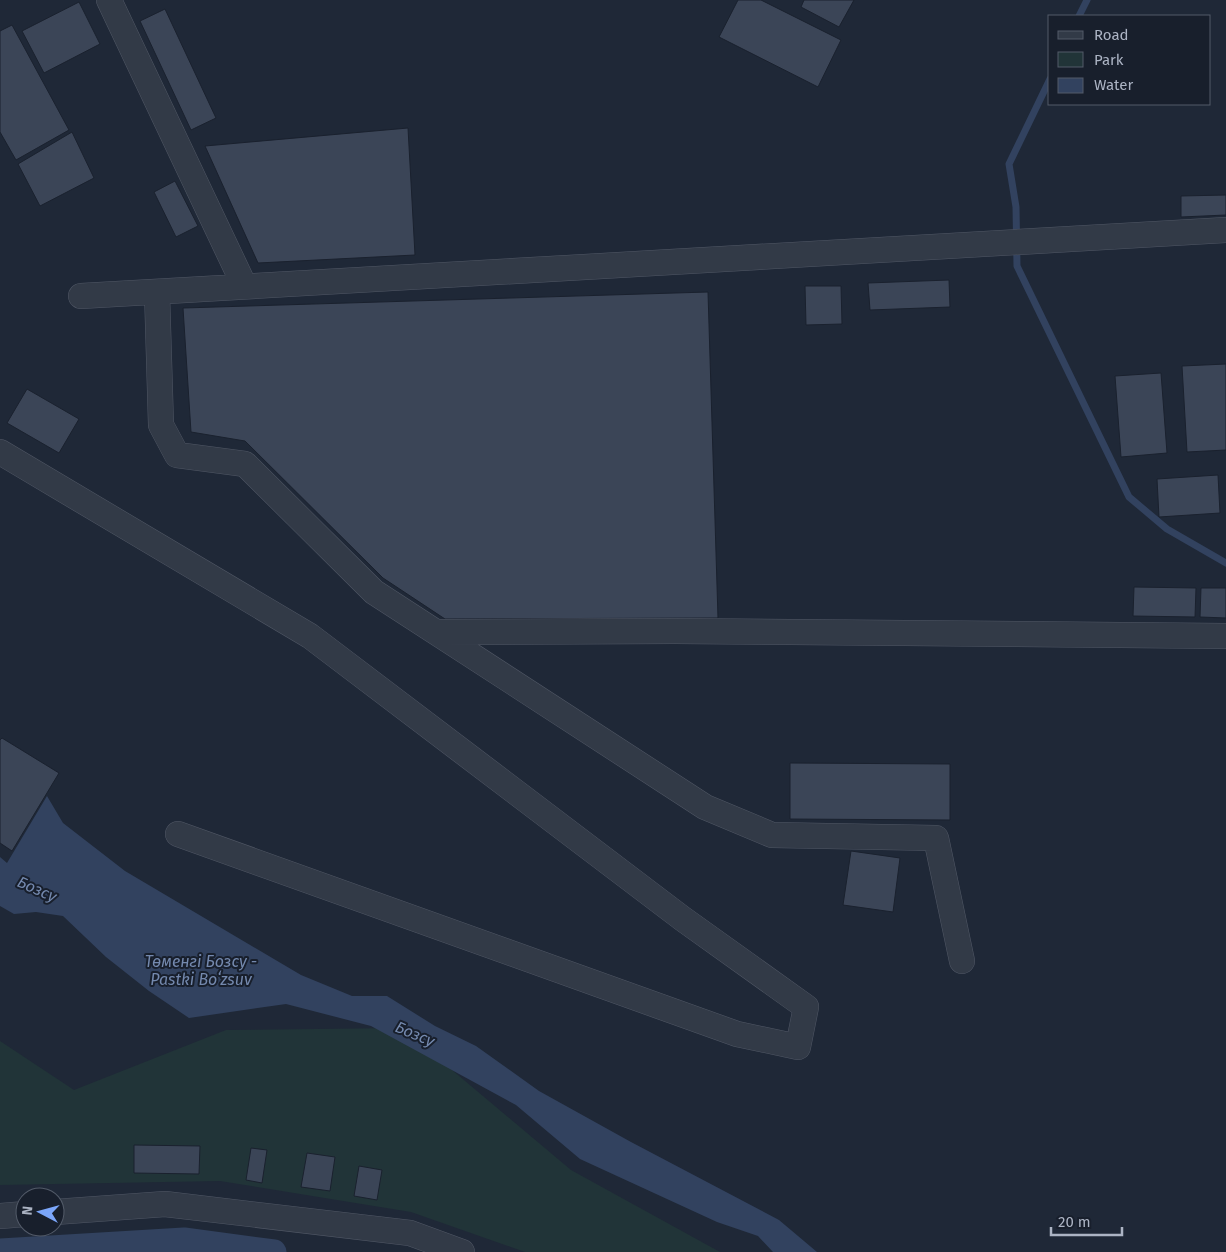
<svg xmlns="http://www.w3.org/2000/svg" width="1226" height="1252" viewBox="0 0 1226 1252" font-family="'Fira Sans',sans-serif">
	<rect width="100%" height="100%" fill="#1f2837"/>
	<path fill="#213438" d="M402 1028 571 1170 720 1252H525L411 1212 220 1181 0 1185V1041L74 1090 226 1030Z"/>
	<path fill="#32425f" d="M47 796 63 823 125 871 301 975 352 996H387L435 1026 476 1046 539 1091 631 1142 779 1220 817 1252H773L758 1236 717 1222 580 1159 516 1105 371 1026 286 1004 189 1018 149 991 106 957 63 916 36 912 14 914 0 906V857L7 863Z"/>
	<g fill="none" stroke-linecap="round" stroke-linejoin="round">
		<path stroke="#32425f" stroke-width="7" d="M1079 16 1087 0
			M1050 79 1009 164 1016 207 1017 266 1129 497 1167 529 1226 563"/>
		<path stroke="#32425f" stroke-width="25" d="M0 1251 184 1240 274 1252"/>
	</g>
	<path fill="#3b4557" stroke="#1a212e" d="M738 0H761L841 40 818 87 719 37Z
		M804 0H854L839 27 801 7Z
		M79 2 100 44 44 73 22 31Z
		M165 9 216 118 191 130 140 21Z
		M12 25 69 130 16 160 0 132V31Z
		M408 128 415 255 258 263 205 146Z
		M72 132 94 178 40 206 18 164Z
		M175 181 198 226 176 237 154 192Z
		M1226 195V215L1181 217V196Z
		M949 280 950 307 870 310 868 283Z
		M805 286H841L842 324 806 325Z
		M708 292 718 618 445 619 383 578 245 441 191 432 183 308Z
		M1226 364V450L1187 452 1182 366Z
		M1161 373 1167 453 1121 457 1115 376Z
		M27 389 79 419 59 453 7 423Z
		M1218 475 1220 513 1159 517 1157 479Z
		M1134 587 1196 588 1195 617 1133 616Z
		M1201 588H1226V618L1200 617Z
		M2 738 59 773 12 851 0 843V740Z
		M790 763 950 764V820L790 819Z
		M851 851 900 858 893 912 843 905Z
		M134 1145 200 1146 199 1174 134 1173Z
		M251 1148 267 1150 262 1183 246 1180Z
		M307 1153 335 1157 330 1191 301 1187Z
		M359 1166 382 1170 377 1200 354 1196Z"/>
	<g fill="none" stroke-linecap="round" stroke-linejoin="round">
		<defs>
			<path id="minor" d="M109 0 244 285
				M157 292 161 425 177 455 245 464 374 592 705 807 772 835 936 838 962 961
				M81 296 1226 230
				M0 452 310 636 683 919 806 1007 798 1047 737 1034 178 834
				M436 632 675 631 1226 636
				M55 1212 165 1204 410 1233 462 1252
				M0 1216 25 1214"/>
		</defs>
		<use href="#minor" stroke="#505765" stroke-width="26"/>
		<use href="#minor" stroke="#323a47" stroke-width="25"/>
	</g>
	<g text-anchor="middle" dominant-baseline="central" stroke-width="4" stroke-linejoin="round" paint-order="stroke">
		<g font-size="16" font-style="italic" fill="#7489ae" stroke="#181f2c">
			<text transform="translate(37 889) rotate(24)">Бозсу</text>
			<text x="201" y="961">Төменгі Бозсу -<tspan x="201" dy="18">Pastki Boʻzsuv</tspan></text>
			<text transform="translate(415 1034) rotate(23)">Бозсу</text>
		</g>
	</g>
	<rect x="1048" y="15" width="162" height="90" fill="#181f2c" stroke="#535b69"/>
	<rect x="1058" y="31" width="25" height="8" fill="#323a47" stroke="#535b69"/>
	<text x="1094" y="40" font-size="15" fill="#acb4c4">Road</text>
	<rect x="1058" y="52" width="25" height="15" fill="#213438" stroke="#535b69"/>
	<text x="1094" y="65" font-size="15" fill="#acb4c4">Park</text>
	<rect x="1058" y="78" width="25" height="15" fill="#32425f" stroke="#535b69"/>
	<text x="1094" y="90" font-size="15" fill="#acb4c4">Water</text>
	<g transform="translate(40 1212) rotate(276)"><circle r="24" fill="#181f2c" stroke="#535b69"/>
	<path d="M0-4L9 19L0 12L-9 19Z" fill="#7ba6fa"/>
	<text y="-8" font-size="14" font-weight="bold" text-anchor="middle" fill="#acb4c4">N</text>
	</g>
	<path d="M1051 1227v8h71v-8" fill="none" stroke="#acb4c4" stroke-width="2.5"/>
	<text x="1058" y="1227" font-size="15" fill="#acb4c4" stroke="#181f2c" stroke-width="4" paint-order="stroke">20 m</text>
</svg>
